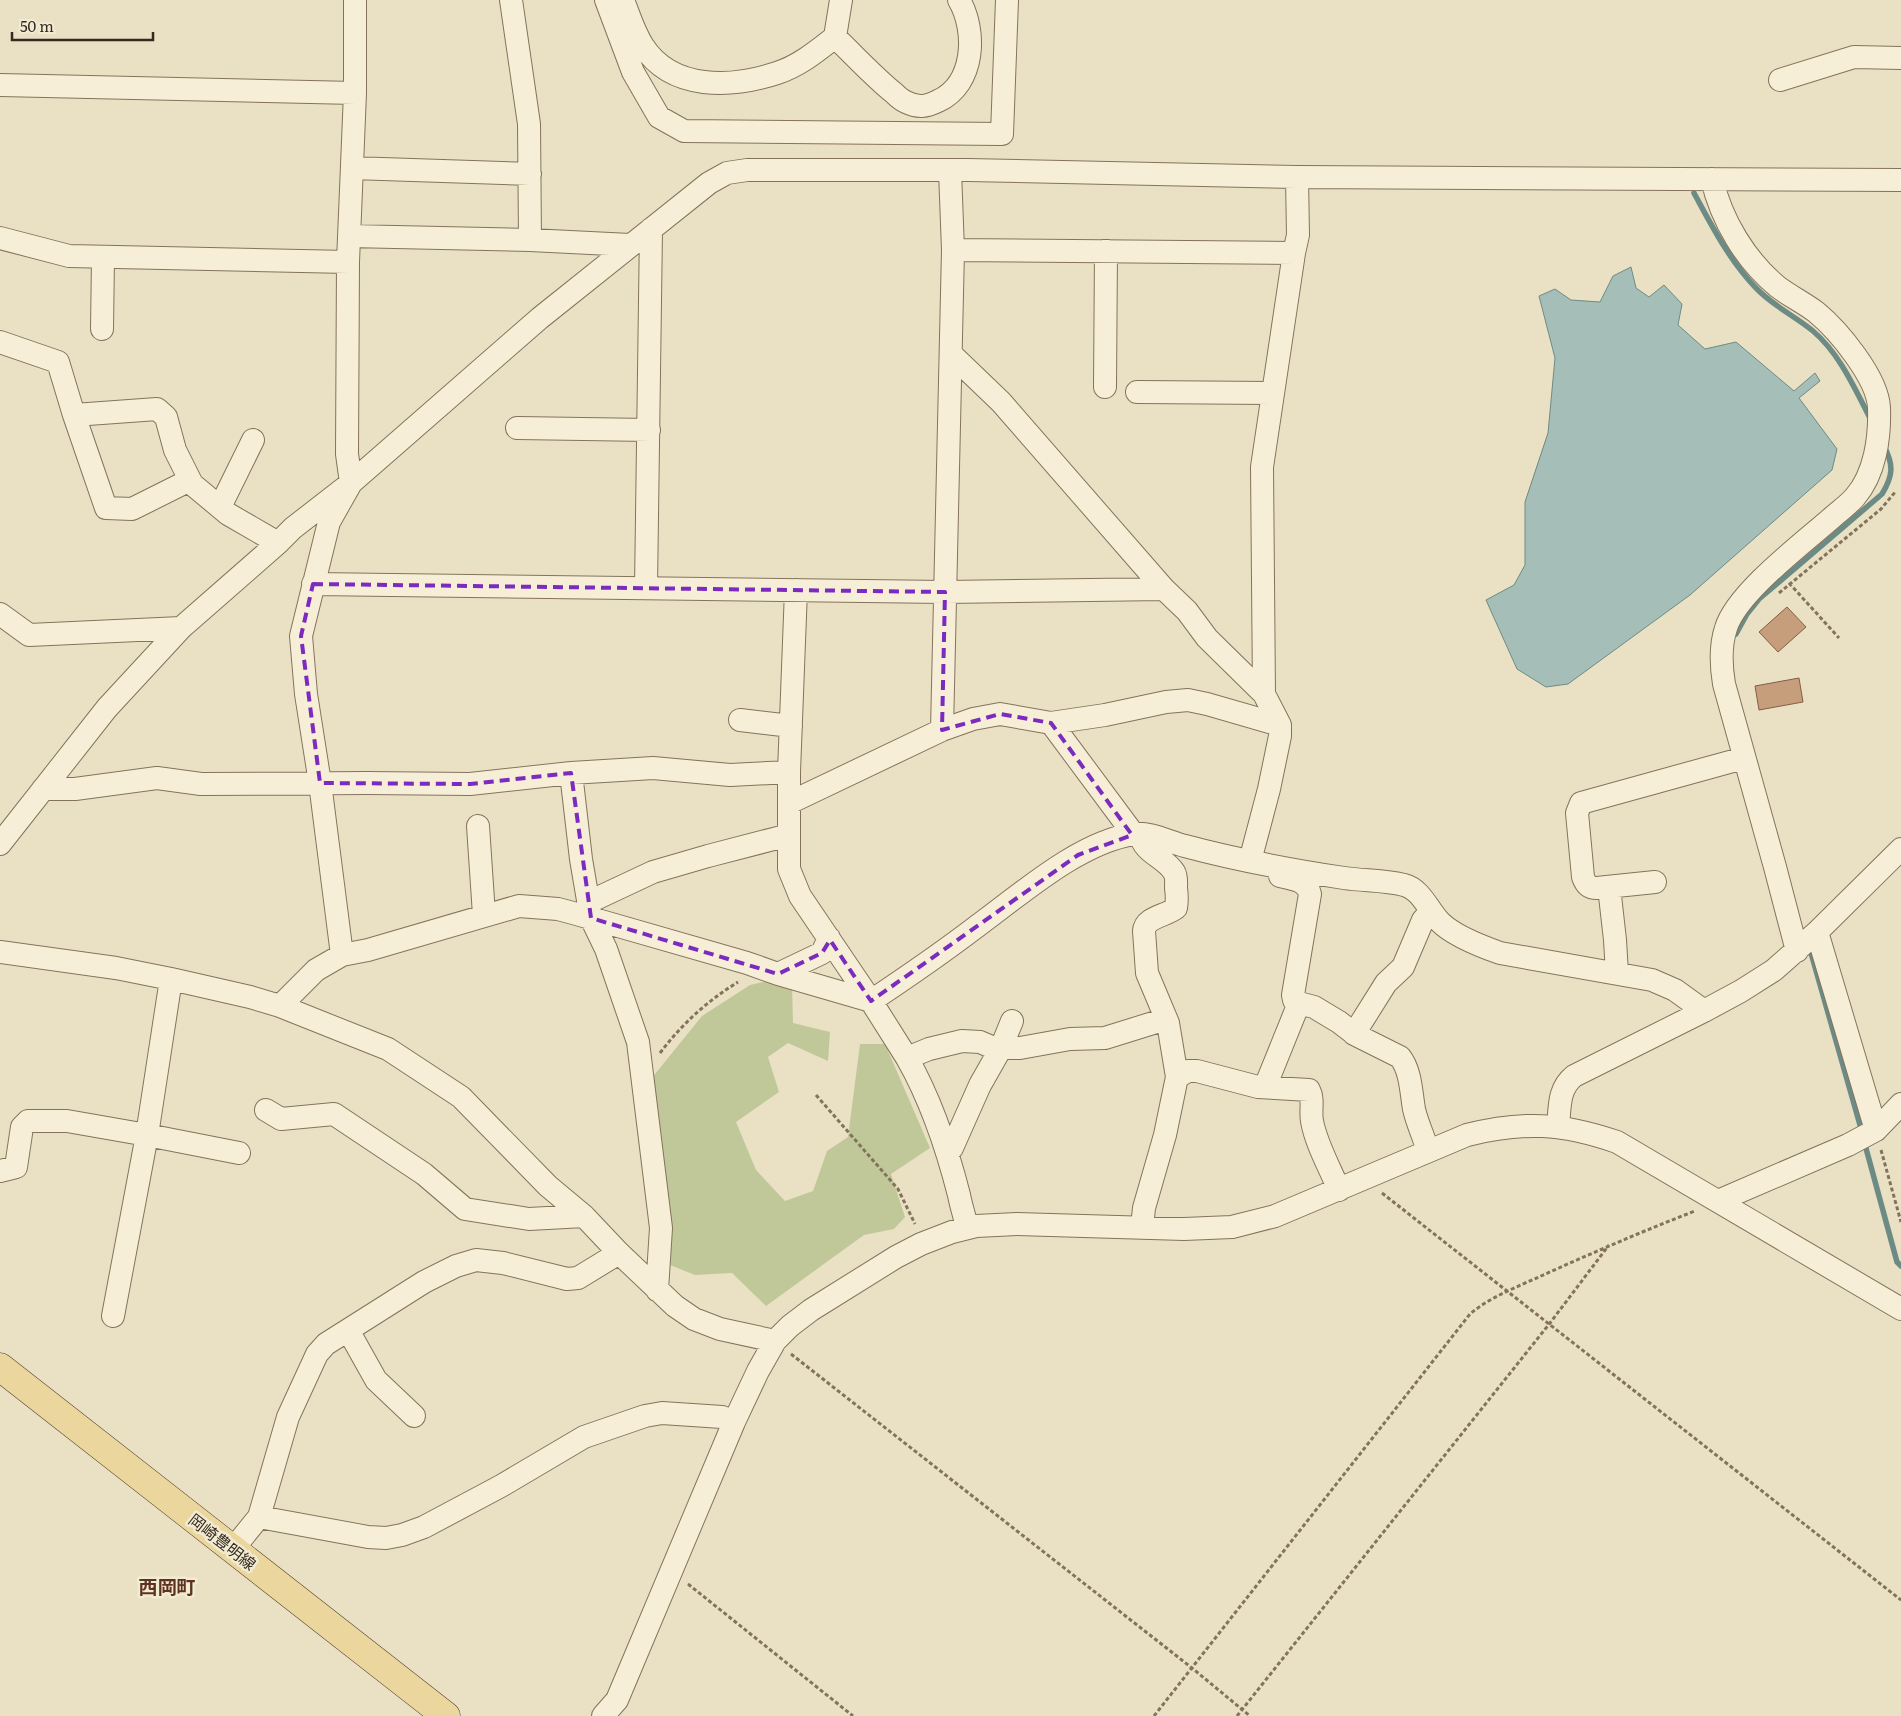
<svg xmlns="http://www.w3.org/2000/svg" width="1901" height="1716" viewBox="0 0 1901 1716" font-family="Literata,'Noto Sans JP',serif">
	<rect width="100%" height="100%" fill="#eae1c4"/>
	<path fill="#c0c899" d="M776 979 792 984 793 1023 830 1032 828 1061 788 1043 768 1057 779 1092 736 1122 756 1170 785 1201 813 1191 827 1151 848 1137 860 1044H885L930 1148 891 1174 905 1217 894 1229 864 1235 766 1306 732 1273 695 1275 665 1263 651 1079 702 1016 750 985Z"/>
	<path fill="#a5beb8" stroke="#6d8b85" d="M1631 267 1636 288 1649 297 1664 285 1682 304 1678 325 1705 349 1736 342 1794 391 1815 373 1820 381 1799 398 1837 449 1832 470 1690 595 1568 684 1546 687 1517 669 1486 600 1514 585 1525 565V502L1548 433 1555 358 1539 296 1555 289 1571 300 1600 302 1613 276Z"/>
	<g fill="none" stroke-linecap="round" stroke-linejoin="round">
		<path stroke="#6d8b85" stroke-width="5.5" d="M1694 193C1712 226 1729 260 1756 288 1773 306 1795 316 1813 331 1840 354 1855 389 1871 420
			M1736 634 1747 614 1759 599 1882 494C1893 476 1894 465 1884 446
			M1811 953 1862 1132
			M1864 1141 1897 1262 1901 1266"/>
	</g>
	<path fill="#c69e7c" stroke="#815f43" d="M1787 607 1806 627 1778 652 1759 632Z
		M1799 678 1803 702 1759 710 1755 686Z"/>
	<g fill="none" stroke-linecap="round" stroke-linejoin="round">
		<defs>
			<path id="minor" d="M511 0 529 124 530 240
				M606 0 633 72 659 117 684 131 1002 134 1007 0
				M623 0C629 15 634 32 643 46 672 91 732 88 777 73 799 66 817 51 835 37L841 0
				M835 37C855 56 873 76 894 93 897 96 901 100 906 102 918 108 926 107 938 101 975 84 977 31 959 0
				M1780 80 1854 57 1901 58
				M0 85 355 93
				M352 168 530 174
				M1712 179C1721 220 1746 261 1778 287 1790 296 1804 303 1816 312 1838 330 1878 378 1879 408 1880 438 1875 474 1855 497 1849 504 1842 509 1835 515 1806 541 1737 592 1726 628 1720 646 1721 666 1724 684L1775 867 1797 951
				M349 236 530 240 630 245
				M0 238 69 256 348 262
				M953 250 1294 253
				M102 329 103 257
				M0 342 58 362 74 415 106 508 132 509 190 480
				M951 354 1001 402 1164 589
				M1105 387 1106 251
				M1137 392 1272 393
				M74 415 157 409 166 417 175 450 192 484 228 514 278 543
				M517 428 649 430
				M220 507 253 440
				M313 584 945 592 1164 589 1187 611 1207 638 1264 694 1280 725V736L1269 789 1250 861
				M646 588 651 229
				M796 590 789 772V869L800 896 871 1001C907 977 942 953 976 927 1020 895 1079 842 1134 834 1151 832 1169 842 1185 846 1237 860 1291 870 1344 878 1364 881 1385 880 1404 885 1421 889 1429 911 1440 922 1453 935 1483 947 1500 953L1652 980 1675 990 1704 1011
				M0 614 29 635 181 628
				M1264 694 1262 467 1294 253 1298 235 1297 177
				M740 720 791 726
				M1051 723 1129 828 1132 835
				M942 730 953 250 950 171
				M571 773 581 859 591 918 606 949 638 1042 661 1228 657 1290
				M43 789H75L157 778 201 784 367 783 470 784 571 773 653 768 730 775 789 772
				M789 803 942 730 973 719 1000 714 1051 723 1105 715 1166 702 1188 700 1207 704 1280 725
				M478 826 484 915
				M1140 834C1143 853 1165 857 1174 872 1177 877 1176 883 1176 888 1177 895 1177 902 1176 908 1166 916 1145 917 1144 931L1147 973 1168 1023 1177 1077
				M0 844 107 708 181 628 278 543 293 528 351 483 540 318 709 183 727 173 747 170H968L1297 177 1901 180
				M1280 876C1292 879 1307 880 1310 894L1293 995 1294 1000 1299 1003
				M1655 882 1597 888C1589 888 1586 885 1583 877L1577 813 1581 803 1744 758
				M1609 887 1615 940 1617 973
				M589 902 653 872 708 856 789 835
				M1817 932 1876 1130
				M0 952 116 968 171 979 250 997 280 1006 388 1049 461 1097 548 1186 584 1216 619 1253 675 1306 694 1319 720 1329 775 1341
				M342 955 320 783 306 694 301 636 329 522 351 483 347 454 348 262 355 93V0
				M778 974 871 1001 907 1058
				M171 979 147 1135 239 1153
				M280 1006 316 970 342 955 368 950 519 906 558 909 573 913 747 963 778 974 822 953 829 938
				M1354 1034 1386 983 1403 967 1423 920 1431 911
				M1265 1087 1299 1003 1314 1007 1339 1022 1356 1035 1400 1057C1411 1071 1411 1092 1414 1109 1417 1123 1424 1137 1428 1151
				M266 1110 281 1119 334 1114 424 1174 465 1209 529 1219 584 1216
				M1558 1127C1560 1107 1558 1089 1574 1076L1704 1011 1741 991 1774 970 1817 932 1901 849
				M947 1153 952 1148 980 1085 1001 1048 1012 1021
				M0 1171 16 1167 22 1127 28 1121H67L147 1135 113 1316
				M1718 1201 1848 1145 1876 1130 1901 1104
				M1142 1227 1144 1208 1165 1135 1177 1077 1188 1071H1197L1258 1087 1309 1090C1314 1099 1310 1111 1312 1121 1316 1144 1330 1168 1339 1190
				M967 1228C965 1217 961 1206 959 1195 947 1148 931 1100 907 1058L929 1049 962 1041 980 1042 994 1048H1020L1070 1039 1105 1038 1166 1019
				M348 1330 376 1380 414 1416
				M259 1517 368 1537 386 1538 402 1535 424 1527 501 1486 584 1437 645 1416 662 1413 722 1417 734 1422
				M233 1549 259 1517 288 1417 317 1354 326 1344 424 1282 456 1266 476 1260 503 1263 567 1279 578 1278 619 1253
				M603 1716 617 1700 734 1422 758 1371 775 1341 790 1326 811 1310 896 1257 921 1244 952 1232 976 1226 1017 1224 1184 1229 1232 1227 1275 1216 1467 1135C1523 1121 1562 1123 1617 1142L1901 1309"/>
			<path id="major" d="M0 1367 446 1716"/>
		</defs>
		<use href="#minor" stroke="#84735c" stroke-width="24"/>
		<use href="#major" stroke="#524130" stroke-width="29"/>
		<path stroke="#84735c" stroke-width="3" stroke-dasharray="4 2.5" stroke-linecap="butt" d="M1789 583 1839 638
			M1779 593 1881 509 1896 491
			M660 1053C682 1024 707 1001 738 982
			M816 1095 898 1189 915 1224
			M1881 1150 1901 1222
			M1382 1193 1901 1600
			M791 1354 1192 1668 1250 1716
			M688 1584 853 1716
			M1154 1716 1470 1314C1490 1297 1517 1287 1541 1276 1592 1253 1643 1231 1695 1211
			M1237 1716 1550 1323 1609 1245"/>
		<use href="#minor" stroke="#f6eed6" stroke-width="22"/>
		<use href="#major" stroke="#ebd79e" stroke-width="28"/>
	</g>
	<path fill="none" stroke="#7b2cbf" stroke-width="4" stroke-dasharray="10 6" stroke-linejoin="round" d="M313 584 945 592 942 730 1000 714 1051 723 1132 835 1078 855 871 1001 830 940 822 953 778 974 591 918 571 773 470 784 320 783 301 636Z"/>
	<g text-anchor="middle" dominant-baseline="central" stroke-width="5" stroke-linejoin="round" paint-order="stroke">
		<g font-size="16" fill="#352a1f" stroke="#f2ebd3">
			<text transform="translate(223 1541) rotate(38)">岡崎豊明線</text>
		</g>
		<g font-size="19" font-weight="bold" fill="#5e3121" stroke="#f2ebd3">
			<text x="167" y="1586">西岡町</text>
		</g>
	</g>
	<path d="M12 32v8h141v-8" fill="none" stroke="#352a1f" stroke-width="2.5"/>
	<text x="20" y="32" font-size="15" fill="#352a1f" stroke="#f2ebd3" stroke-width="4" paint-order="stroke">50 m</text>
</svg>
